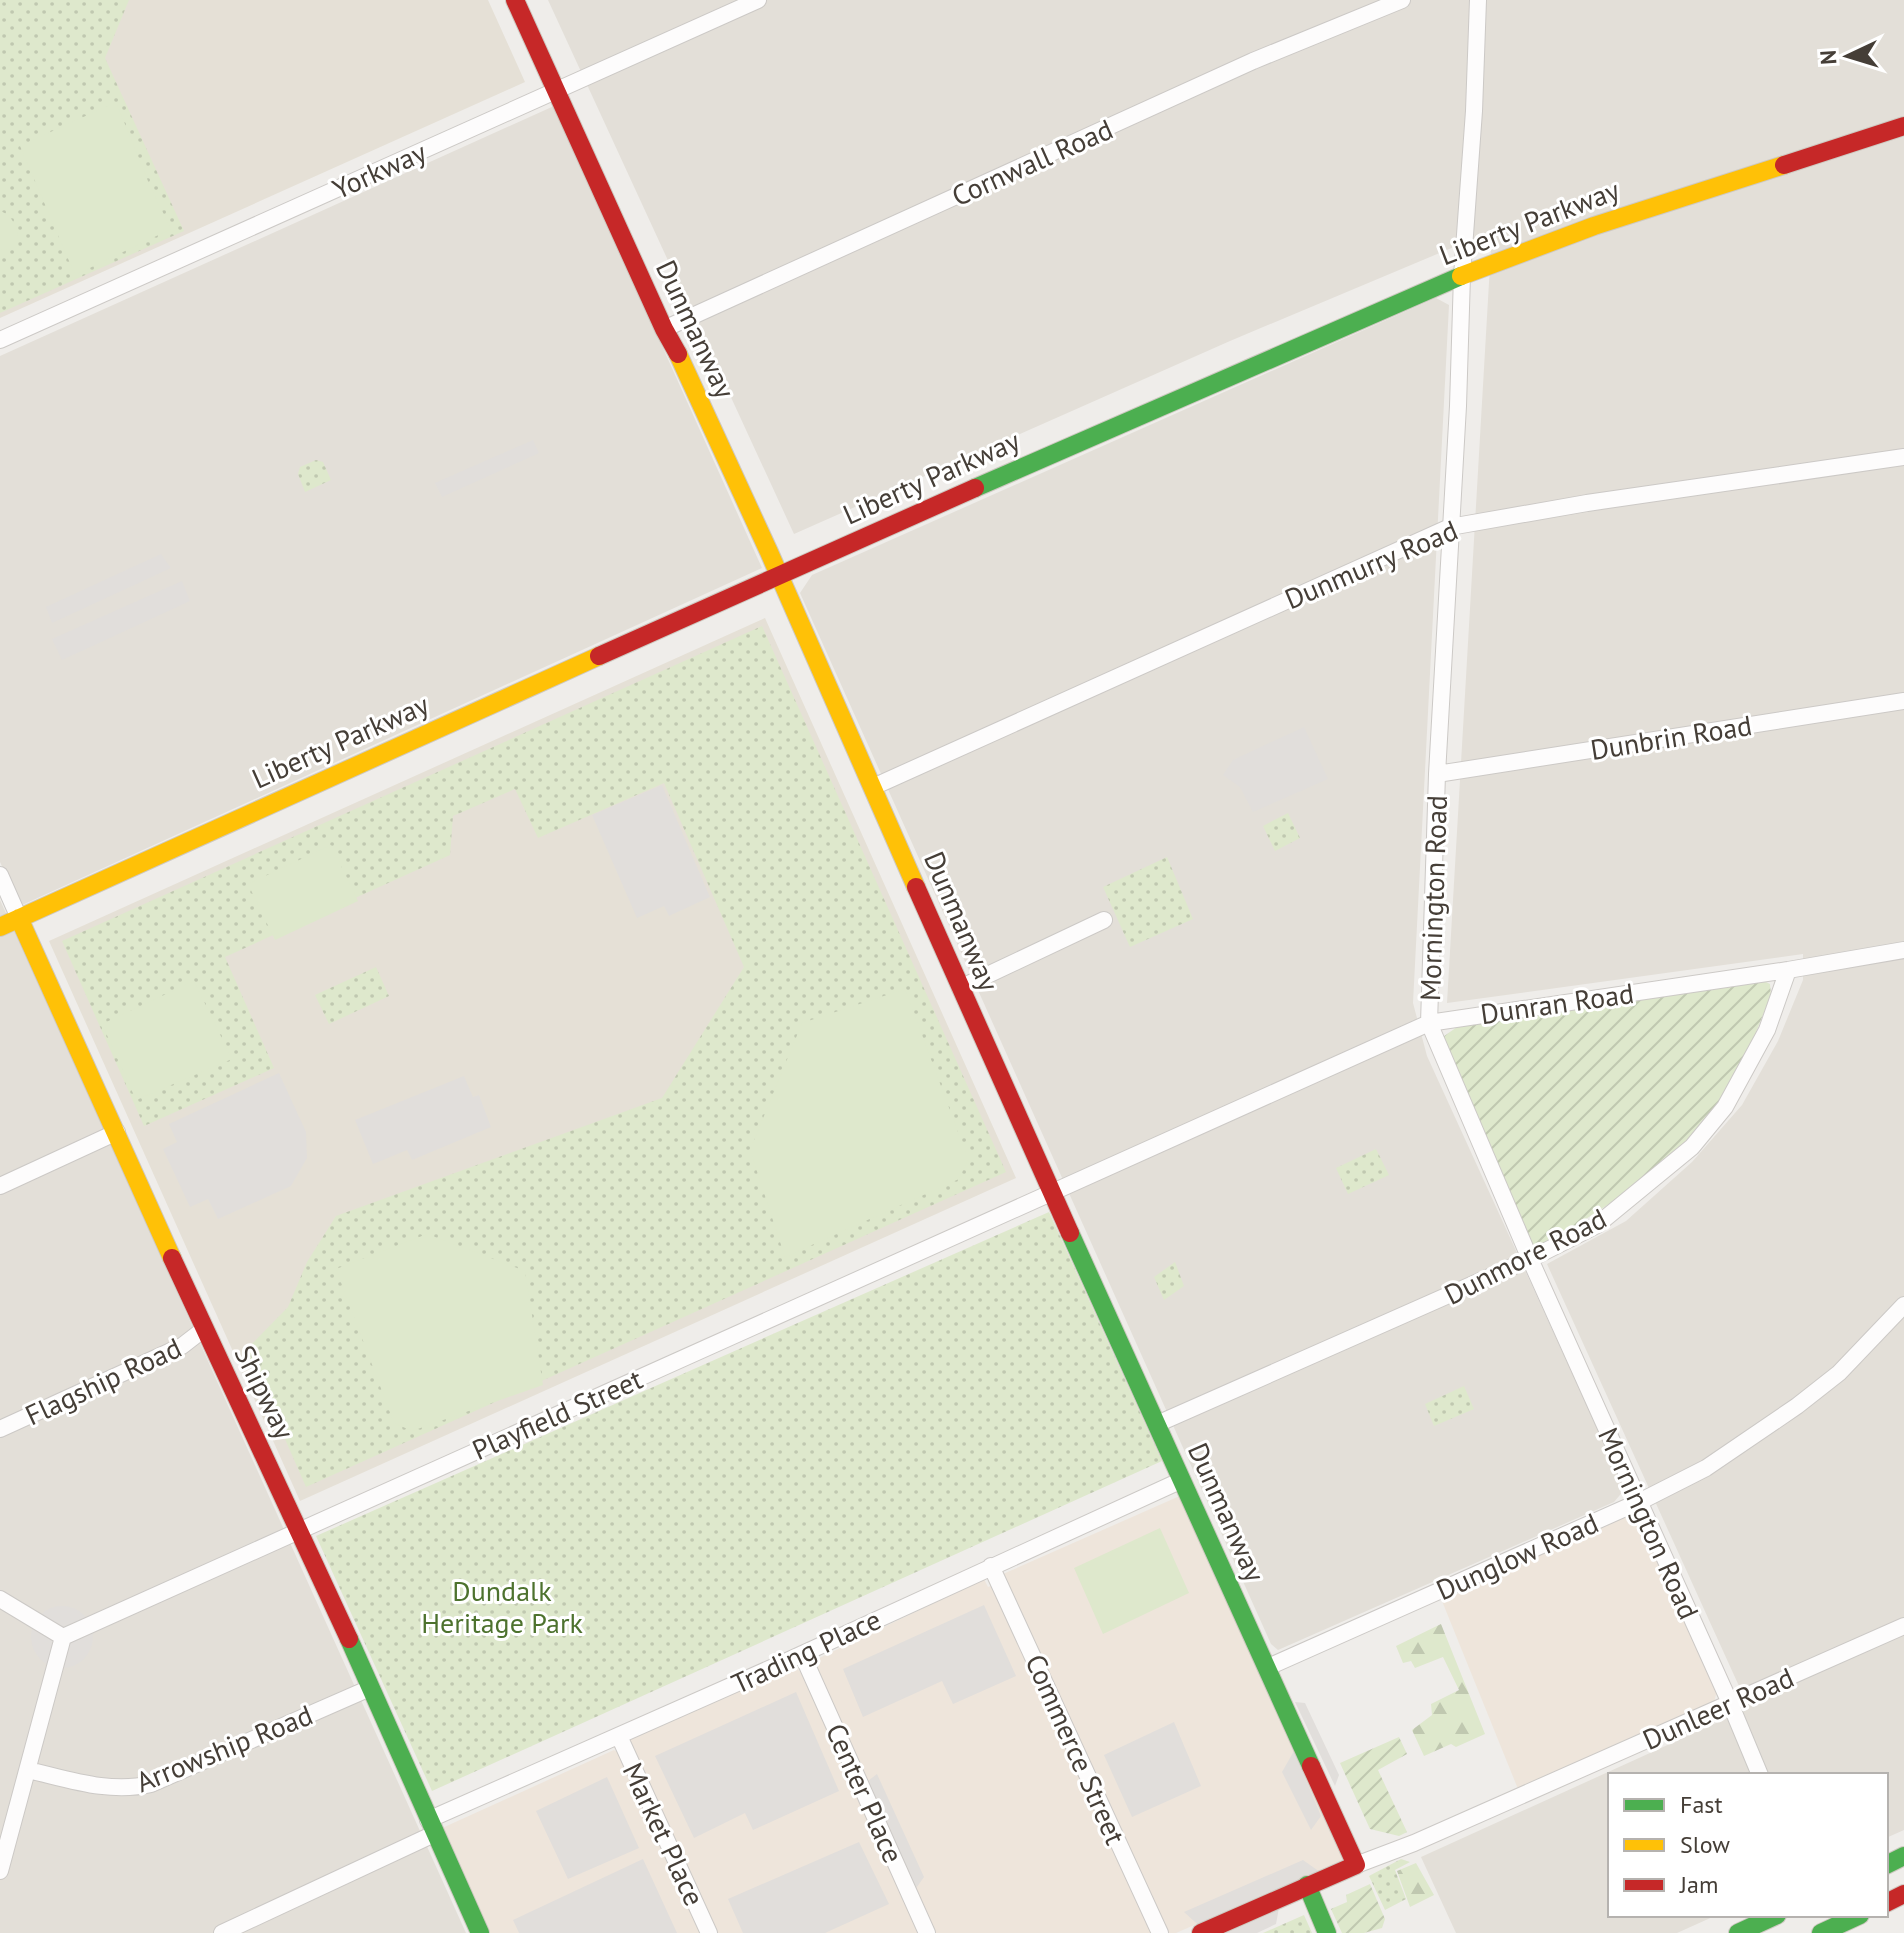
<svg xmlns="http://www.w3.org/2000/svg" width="1904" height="1933" viewBox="0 0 1904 1933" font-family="'PT Sans',sans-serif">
	<defs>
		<pattern id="grass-dots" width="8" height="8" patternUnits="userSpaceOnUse" patternTransform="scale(2)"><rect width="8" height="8" fill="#dee8cc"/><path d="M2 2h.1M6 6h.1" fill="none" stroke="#c0c8b0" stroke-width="1.8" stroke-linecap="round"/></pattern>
		<pattern id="forest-firs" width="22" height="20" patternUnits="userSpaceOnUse" patternTransform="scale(2)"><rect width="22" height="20" fill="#dee8cc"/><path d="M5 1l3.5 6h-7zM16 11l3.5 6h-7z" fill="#c0c8b0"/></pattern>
		<pattern id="garden-furrows" width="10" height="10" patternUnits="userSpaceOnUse" patternTransform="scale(2)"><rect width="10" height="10" fill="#dee8cc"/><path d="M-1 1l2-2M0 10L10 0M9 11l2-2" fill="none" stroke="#c0c8b0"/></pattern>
	</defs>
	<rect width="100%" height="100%" fill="#efedea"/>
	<path fill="#e3dfd8" d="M548 0H1904V1830L1886 1838V1775H1610V1915H1717L1677 1933H1456L1421 1857 1749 1708 1547 1264 1626 1221 1692 1162 1742 1105 1778 1041 1803 980V954L1447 1003 1492 231 1230 341 794 534Z
		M554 106 762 568 20 906 0 862V356Z
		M1436 298 1449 305 1413 1003 1427 1056 1625 1489 1614 1502 1278 1650 1271 1644 800 593 812 575Z
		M0 900 466 1933H0Z"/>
	<path fill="#eee5db" d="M1182 1495 1347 1858 1176 1933H487L440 1829 614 1750 615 1751 627 1746 625 1741 797 1666 799 1671 812 1665 811 1662 984 1579 988 1587 1005 1580 1003 1574Z
		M1629 1514 1641 1521 1717 1690 1714 1703 1518 1789 1442 1601Z"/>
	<path fill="#e5e0d6" d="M0 0H488L525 82 0 318Z
		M765 618 1016 1178 300 1501 49 941Z"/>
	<path fill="url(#grass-dots)" d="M0 0H129L105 58 184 231 0 313Z
		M316 460 323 462 331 480 305 492 298 474 300 467Z
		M762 626 1006 1172 306 1487 246 1350 288 1307 307 1262 336 1216 662 1098 744 967 664 783 538 838 515 789 453 816 450 855 225 957 274 1068 144 1126 62 941Z
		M1288 813 1300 838 1275 851 1263 826Z
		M1167 857 1193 919 1130 947 1103 887Z
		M376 967 389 996 329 1024 315 995Z
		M1376 1149 1389 1175 1348 1194 1336 1168Z
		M1049 1212 1162 1461 432 1791 316 1536Z
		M1175 1262 1184 1286 1164 1300 1154 1277Z
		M1464 1386 1474 1409 1434 1426 1425 1404Z
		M1401 1859 1410 1862 1395 1870 1406 1899 1385 1910 1369 1876Z
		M1304 1915 1312 1933H1263Z"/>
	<path fill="url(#forest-firs)" d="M1441 1624 1485 1734 1456 1747 1451 1744 1424 1756 1412 1730 1432 1715 1431 1704 1459 1690 1443 1657 1415 1668 1411 1661 1403 1663 1396 1646Z
		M1416 1863 1434 1895 1410 1907 1397 1871Z"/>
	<path fill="url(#garden-furrows)" d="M1764 981 1770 984 1771 995C1756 1031 1743 1070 1721 1101 1675 1167 1602 1210 1534 1250L1443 1037 1457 1027Z
		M1399 1737 1407 1754 1378 1770 1407 1832 1399 1836 1370 1829 1340 1763Z
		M1370 1884 1385 1919 1382 1928 1364 1933H1342L1331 1909 1347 1902 1346 1895Z"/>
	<path fill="#dee8cc" d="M116 102 150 186 171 229 75 275 20 146Z
		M0 211C17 217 19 235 18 250L0 249Z
		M331 845 358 901 275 940 248 884Z
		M194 981 232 1059 136 1100 102 1024Z
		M905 989 968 1159 959 1179 785 1257 750 1150 802 1023Z
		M427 1234 525 1271 543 1385 412 1431 394 1423 336 1269Z
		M1160 1528 1189 1593 1103 1634 1074 1568Z"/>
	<path fill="#e1dedb" d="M533 440 539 453 442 497 435 483Z
		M161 554 171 568 52 623 46 607Z
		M182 581 190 601 62 660 52 639Z
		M1304 727 1328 779 1253 812 1240 787 1223 775 1233 760Z
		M662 785 710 897 669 916 664 906 637 918 592 815Z
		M279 1073 306 1132 307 1158 291 1186 218 1219 208 1199 190 1207 163 1149 177 1142 169 1124Z
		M464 1076 473 1097 479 1095 491 1127 412 1160 407 1150 373 1164 355 1120Z
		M984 1605 1016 1676 953 1704 942 1681 863 1717 843 1669Z
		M31 1637a31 31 0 1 1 62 0a31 31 0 1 1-62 0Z
		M796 1692 839 1791 753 1830 745 1813 694 1838 655 1756Z
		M1295 1702 1305 1703 1339 1775 1335 1786Z
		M1174 1722 1201 1786 1132 1817 1104 1755Z
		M1294 1751 1321 1816 1311 1830 1282 1772Z
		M877 1774 924 1877 912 1894 864 1784Z
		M607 1777 639 1848 568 1879 536 1811Z
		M859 1842 889 1904 825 1933H743L728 1899Z
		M643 1859 677 1933H519L513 1920Z
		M1303 1860 1327 1877 1281 1897 1276 1924 1257 1933H1201L1205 1931 1184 1912Z"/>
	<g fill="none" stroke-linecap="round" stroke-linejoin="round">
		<defs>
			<path id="street" d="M1478 0 1474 111 1462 276 1458 406 1437 774 1429 1023 1530 1259 1730 1703 1760 1775
				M664 329 1253 61 1402 0
				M0 340 758 0
				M1437 774 1904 701
				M873 787 1450 527 1587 503 1904 457
				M0 875 19 918
				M960 988 1104 920
				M0 1186 117 1132
				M1157 1424 1530 1259 1597 1225 1692 1147 1725 1107 1767 1030 1788 970
				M0 1429 182 1346 204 1329
				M991 1566 1160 1933
				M0 1599 63 1637
				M63 1637 1429 1023 1788 970 1904 950
				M802 1654 927 1933
				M1266 1668 1641 1501 1706 1468 1797 1406 1839 1373 1904 1305
				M619 1736 709 1933
				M28 1770C68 1779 109 1794 151 1784L370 1688
				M428 1820 787 1661 1182 1480
				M1356 1865 1414 1843 1904 1626
				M0 1871 63 1637
				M222 1933 434 1834"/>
			<path id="fast" d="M975 488 1461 276
				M1070 1233 1311 1766
				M349 1639 480 1933
				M1886 1865 1904 1856
				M1307 1885 1327 1933
				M1738 1933 1777 1915
				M1821 1933 1860 1915"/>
			<path id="slow" d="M1461 276 1594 226 1784 165
				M678 354 769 552 916 887
				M19 918 172 1258
				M0 927 599 656"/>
			<path id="jam" d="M515 0 664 329 678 354
				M1784 165 1904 126
				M599 656 975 488
				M916 887 1070 1233
				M172 1258 349 1639
				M1886 1903 1904 1894
				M1201 1933 1356 1865 1311 1766"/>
		</defs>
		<use href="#street" stroke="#ccc9c6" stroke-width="18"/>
		<use href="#fast" stroke="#cec9c1" stroke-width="20"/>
		<use href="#slow" stroke="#cec9c1" stroke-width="20"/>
		<use href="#jam" stroke="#cec9c1" stroke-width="20"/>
		<use href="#street" stroke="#fdfcfc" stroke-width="16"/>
		<use href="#fast" stroke="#4caf50" stroke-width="18"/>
		<use href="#slow" stroke="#ffc107" stroke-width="18"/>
		<use href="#jam" stroke="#c62828" stroke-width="18"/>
	</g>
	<g text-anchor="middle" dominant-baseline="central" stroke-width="6" stroke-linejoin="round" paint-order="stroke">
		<g font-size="28" fill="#453e37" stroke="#fff">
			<text transform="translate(1032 162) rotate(-24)">Cornwall Road</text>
			<text transform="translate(379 170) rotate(-24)">Yorkway</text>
			<text transform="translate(1529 222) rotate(-21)">Liberty Parkway</text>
			<text transform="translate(696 329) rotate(65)">Dunmanway</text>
			<text transform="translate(931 477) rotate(-24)">Liberty Parkway</text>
			<text transform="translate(1371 564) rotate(-23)">Dunmurry Road</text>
			<text transform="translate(1671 737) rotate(-9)">Dunbrin Road</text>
			<text transform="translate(340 741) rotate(-24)">Liberty Parkway</text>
			<text transform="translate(1433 898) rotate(-88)">Mornington Road</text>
			<text transform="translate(962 921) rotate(67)">Dunmanway</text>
			<text transform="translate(1557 1003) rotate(-8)">Dunran Road</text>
			<text transform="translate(1525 1256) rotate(-27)">Dunmore Road</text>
			<text transform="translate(103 1381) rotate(-25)">Flagship Road</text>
			<text transform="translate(265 1392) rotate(64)">Shipway</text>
			<text transform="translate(557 1414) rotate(-24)">Playfield Street</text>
			<text transform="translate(1227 1512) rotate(66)">Dunmanway</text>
			<text transform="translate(1649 1523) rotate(66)">Mornington Road</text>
			<text transform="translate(1517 1556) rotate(-24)">Dunglow Road</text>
			<text transform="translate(806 1651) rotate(-25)">Trading Place</text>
			<text transform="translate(1718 1708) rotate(-24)">Dunleer Road</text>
			<text transform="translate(224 1748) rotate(-22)">Arrowship Road</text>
			<text transform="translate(1076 1749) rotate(66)">Commerce Street</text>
			<text transform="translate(865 1793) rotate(66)">Center Place</text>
			<text transform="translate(664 1834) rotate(65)">Market Place</text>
		</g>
		<g font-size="28" fill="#4d722e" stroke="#fff">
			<text x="502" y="1590">Dundalk<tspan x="502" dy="32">Heritage Park</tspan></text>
		</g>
	</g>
	<rect x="1608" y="1773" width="280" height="144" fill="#ffffff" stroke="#b5b2af" stroke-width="2"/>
	<rect x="1624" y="1799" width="40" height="12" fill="#4caf50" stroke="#b5b2af" stroke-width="2"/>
	<text x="1680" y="1813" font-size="24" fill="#453e37">Fast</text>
	<rect x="1624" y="1839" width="40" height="12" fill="#ffc107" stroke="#b5b2af" stroke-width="2"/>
	<text x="1680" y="1853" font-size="24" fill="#453e37">Slow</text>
	<rect x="1624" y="1879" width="40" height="12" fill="#c62828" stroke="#b5b2af" stroke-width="2"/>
	<text x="1680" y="1893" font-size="24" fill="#453e37">Jam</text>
	<g transform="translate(1848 56) rotate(266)" stroke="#ffffff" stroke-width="6" paint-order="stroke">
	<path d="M0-6L14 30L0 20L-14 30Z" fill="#453e37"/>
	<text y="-12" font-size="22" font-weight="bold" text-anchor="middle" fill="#453e37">N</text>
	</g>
</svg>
